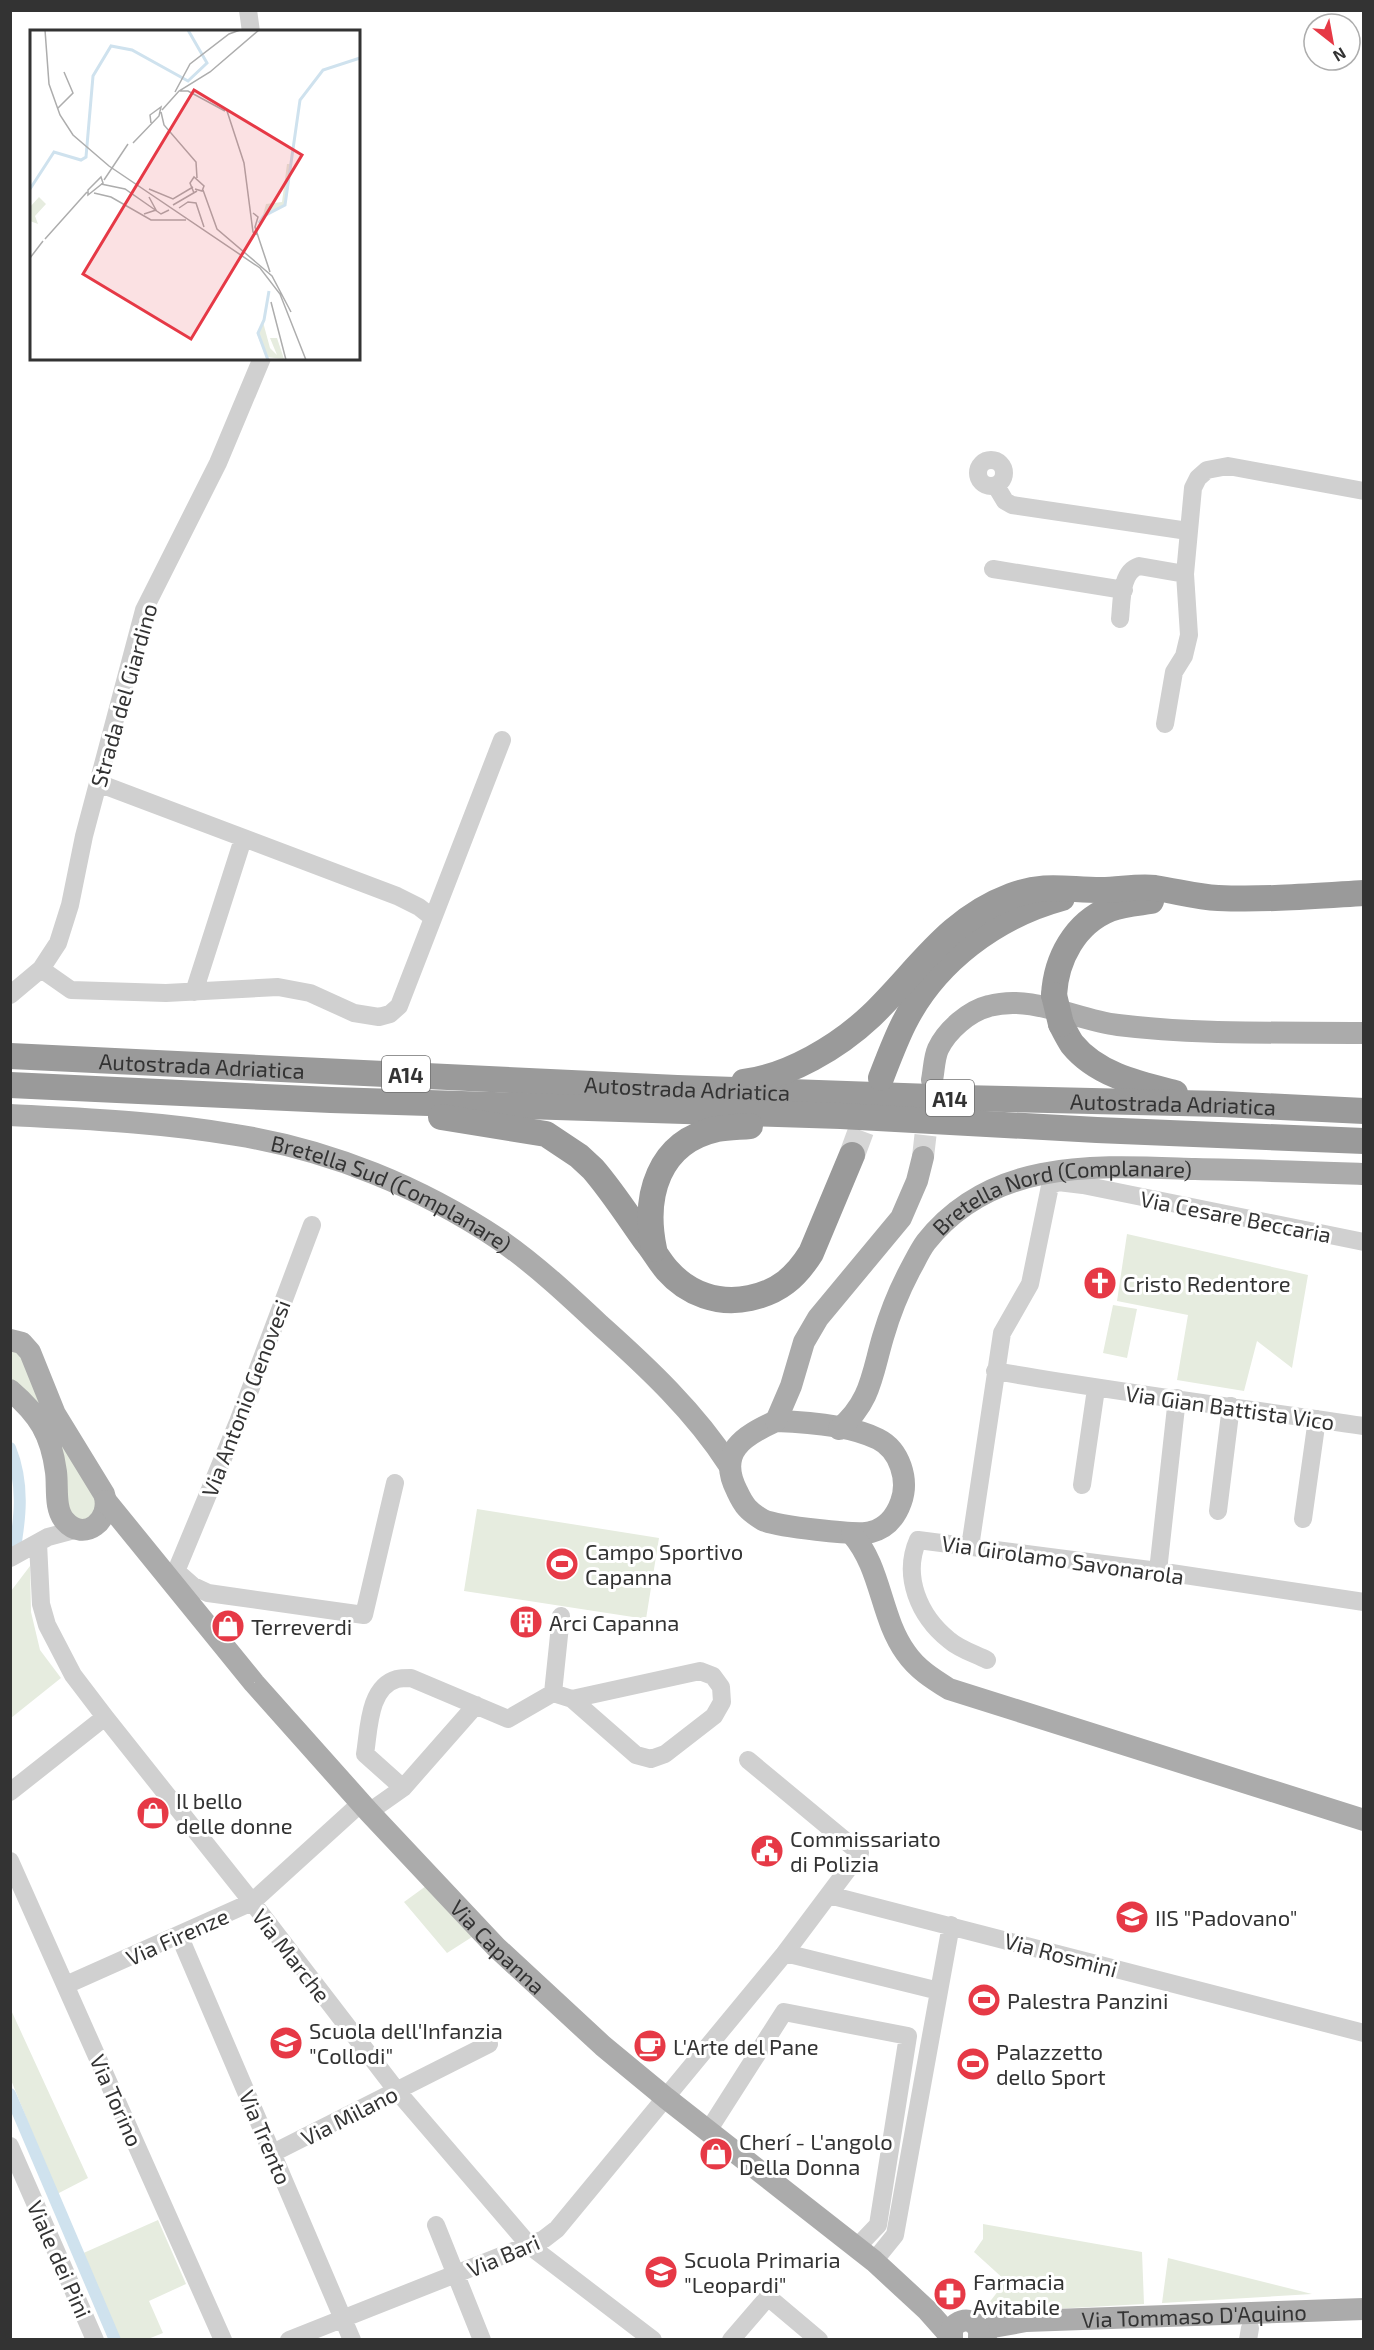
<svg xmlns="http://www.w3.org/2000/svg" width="1374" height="2350" viewBox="0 0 1374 2350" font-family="'Exo 2',sans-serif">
	<rect width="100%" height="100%" fill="#fff"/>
	<path fill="#e6ecdf" d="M1127 1234 1308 1275 1292 1368 1257 1341 1244 1391 1177 1380 1188 1315 1117 1301Z
		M1113 1305 1137 1309 1127 1358 1103 1353Z
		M10 1345 18 1346 99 1494 94 1520 75 1521 11 1385Z
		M477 1509 659 1538 646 1619 464 1591Z
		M30 1566 31 1612 40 1650 61 1678 11 1718V1591Z
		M426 1886 472 1937 447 1953 404 1902Z
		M11 2010 88 2178 57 2194 11 2080Z
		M158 2220 186 2284 149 2301 163 2333 148 2339H116L79 2255Z
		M983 2224 1142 2252 1144 2304 981 2313 1006 2281 974 2252 983 2239Z
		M1168 2258 1312 2294 1162 2303Z"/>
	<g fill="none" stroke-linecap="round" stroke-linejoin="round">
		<path stroke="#cfe2ee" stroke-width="12" d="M10 1448C25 1485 20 1521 13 1559
			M10 2094 115 2340"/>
		<path stroke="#d6d6d6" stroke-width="22" stroke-dasharray="22 11" stroke-linecap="butt" d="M923 1157 929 1104"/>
		<path stroke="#d6d6d6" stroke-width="26" stroke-dasharray="26 13" stroke-linecap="butt" d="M852 1155 873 1098"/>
		<path stroke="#d0d0d0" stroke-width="18" d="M248 10 251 32
			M978 473a13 13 0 1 1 26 0a13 13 0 1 1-26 0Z
			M996 486 1005 501 1012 505 1188 531
			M993 569 1124 590
			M1120 619C1122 602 1120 572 1139 566L1185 574
			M1165 724 1174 672 1184 656 1189 635 1185 574 1193 488 1198 478 1207 470 1228 466 1364 491
			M98 783 397 896 419 907 433 918
			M41 969 71 990 166 993 278 987 310 993 354 1013 379 1017 390 1014 399 1006 502 740
			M194 992 243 839
			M10 995 41 969 58 943 70 905 84 836 144 610 218 463 262 358
			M995 1371C1117 1392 1241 1408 1364 1426
			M1082 1485 1096 1389
			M1218 1511 1231 1406
			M1303 1519 1317 1419
			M38 1543 41 1604 47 1625 73 1675 105 1717 252 1902 397 2091 530 2246 653 2340
			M970 1547 1002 1333 1030 1284 1050 1186 1058 1182 1083 1185 1364 1242
			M10 1558 48 1537 78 1529
			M176 1571 193 1586 208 1593 364 1615 395 1483
			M1158 1571 1177 1398
			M172 1581 238 1422 312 1225
			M987 1660C975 1654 959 1649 949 1640 919 1616 902 1576 918 1540L1158 1571 1364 1602
			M553 1693 572 1699 700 1671 713 1676 721 1687 722 1702 714 1716 665 1754 651 1759 636 1755 572 1699
			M403 1788 365 1754C369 1731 368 1687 397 1679 401 1678 407 1678 411 1678L508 1719 553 1693 561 1616
			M10 1792 105 1717
			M369 1812 403 1788 476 1705
			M10 1861 223 2340
			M829 1895 1364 2033
			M179 1935 352 2340
			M785 1953 939 1991
			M66 1985 252 1902 361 1803
			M708 2131 784 2012 908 2036 878 2225 857 2247
			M10 2146 95 2340
			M273 2153 489 2044
			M436 2225 482 2340
			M874 2261 895 2235 951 1925
			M289 2340 544 2239 557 2229 785 1953 860 1853 748 1760
			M731 2340 768 2297 819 2340
			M1248 2340 1250 2328"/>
		<g stroke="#ababab" stroke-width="22">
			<path d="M932 1080C934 1070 934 1058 938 1049 947 1030 969 1011 989 1006 1032 994 1076 1020 1118 1025 1199 1035 1282 1032 1364 1033"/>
			<path id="s1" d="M10 1115C86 1119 162 1122 236 1135 330 1150 421 1187 500 1240 536 1265 568 1295 600 1325 647 1367 695 1412 729 1465"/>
			<path d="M10 1340 22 1343 30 1352 55 1414 104 1494C113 1520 84 1543 65 1521 54 1509 58 1487 56 1472 51 1434 39 1415 10 1390"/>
			<path d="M776 1421C807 1422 850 1425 878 1439 900 1450 909 1480 901 1502 896 1516 887 1528 871 1532 858 1536 774 1526 763 1520 748 1511 744 1506 737 1491 717 1452 743 1436 776 1421Z"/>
			<path d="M776 1421 791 1386 804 1342 818 1318 901 1218 917 1181 923 1157"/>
			<path id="s2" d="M839 1429C871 1402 872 1374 883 1337 890 1313 899 1291 910 1270 915 1261 920 1250 926 1242 993 1157 1099 1166 1195 1169 1251 1170 1307 1172 1364 1174"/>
			<path id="s3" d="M106 1501 254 1683 369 1812 496 1947 603 2046 666 2098 874 2261 927 2310 951 2337"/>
			<path d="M852 1534C882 1569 880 1617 906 1653 917 1669 933 1679 949 1689L1364 1820"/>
			<path id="s4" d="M979 2337 993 2327 1026 2321 1364 2309"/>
			<path d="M952 2340V2328C964 2314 982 2321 979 2340"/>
		</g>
		<g stroke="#9a9a9a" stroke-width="26">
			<path d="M1054 995C1056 959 1075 923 1110 909 1123 904 1138 903 1151 901"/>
			<path d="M1061 1024C1064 1030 1068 1038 1072 1044 1097 1075 1139 1084 1175 1093"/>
			<path id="s5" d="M10 1056 677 1088 960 1098 1222 1104 1364 1111"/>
			<path d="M881 1078C888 1060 895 1041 904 1023 935 961 996 916 1062 898"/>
			<path d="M744 1082C789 1076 838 1047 871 1016 918 971 947 920 1011 896 1044 883 1067 890 1101 890 1119 890 1137 886 1155 888 1176 891 1197 897 1218 898 1266 900 1315 896 1364 893"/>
			<path d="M10 1085 331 1100 841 1116 1097 1130 1364 1141"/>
			<path d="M441 1117 546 1134 579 1156 593 1169C612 1191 628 1216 645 1240 653 1249 659 1261 667 1270 688 1294 719 1305 750 1298 779 1292 796 1277 811 1253L852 1155"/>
			<path d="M654 1249C643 1196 658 1142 717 1129 728 1127 739 1127 750 1126"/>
		</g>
		<path stroke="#9a9a9a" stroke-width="26" d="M1054 995 1061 1024"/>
	</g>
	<defs>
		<symbol id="church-disc" viewBox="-11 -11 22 22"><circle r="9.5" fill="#e63946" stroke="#fff"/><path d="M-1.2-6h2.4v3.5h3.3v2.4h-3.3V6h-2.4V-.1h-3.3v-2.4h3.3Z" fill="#fff"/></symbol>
		<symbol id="stadium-disc" viewBox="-11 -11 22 22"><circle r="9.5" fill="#e63946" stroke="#fff"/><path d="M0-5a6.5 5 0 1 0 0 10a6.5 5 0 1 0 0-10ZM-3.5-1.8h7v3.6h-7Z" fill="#fff"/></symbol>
		<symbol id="building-disc" viewBox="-11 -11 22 22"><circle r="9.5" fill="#e63946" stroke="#fff"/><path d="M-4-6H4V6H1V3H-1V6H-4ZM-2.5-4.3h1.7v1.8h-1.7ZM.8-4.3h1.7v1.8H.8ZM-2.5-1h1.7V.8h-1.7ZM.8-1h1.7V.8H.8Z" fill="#fff"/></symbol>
		<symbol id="shop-disc" viewBox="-11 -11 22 22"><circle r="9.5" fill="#e63946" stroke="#fff"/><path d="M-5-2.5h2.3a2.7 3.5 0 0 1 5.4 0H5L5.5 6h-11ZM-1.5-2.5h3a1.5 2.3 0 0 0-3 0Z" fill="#fff"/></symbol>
		<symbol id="civic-disc" viewBox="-11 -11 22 22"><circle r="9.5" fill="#e63946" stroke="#fff"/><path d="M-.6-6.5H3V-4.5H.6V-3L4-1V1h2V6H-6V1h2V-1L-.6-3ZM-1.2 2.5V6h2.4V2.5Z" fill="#fff"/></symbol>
		<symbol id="school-disc" viewBox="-11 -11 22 22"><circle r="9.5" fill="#e63946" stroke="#fff"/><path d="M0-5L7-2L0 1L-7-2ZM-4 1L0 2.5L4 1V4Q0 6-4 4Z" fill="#fff"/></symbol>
		<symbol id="cafe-disc" viewBox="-11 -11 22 22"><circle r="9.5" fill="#e63946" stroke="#fff"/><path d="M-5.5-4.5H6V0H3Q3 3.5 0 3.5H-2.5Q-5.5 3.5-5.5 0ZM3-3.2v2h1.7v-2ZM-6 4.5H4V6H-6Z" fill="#fff"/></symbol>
		<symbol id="pharmacy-disc" viewBox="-11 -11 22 22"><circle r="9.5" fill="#e63946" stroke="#fff"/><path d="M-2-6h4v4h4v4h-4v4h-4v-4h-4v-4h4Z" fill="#fff"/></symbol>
	</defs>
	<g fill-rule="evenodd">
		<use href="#church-disc" x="1081" y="1264" width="38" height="38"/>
		<use href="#stadium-disc" x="543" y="1545" width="38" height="38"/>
		<use href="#building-disc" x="507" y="1603" width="38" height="38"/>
		<use href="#shop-disc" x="209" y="1607" width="38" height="38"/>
		<use href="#shop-disc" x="134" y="1794" width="38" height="38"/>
		<use href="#civic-disc" x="748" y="1832" width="38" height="38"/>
		<use href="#school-disc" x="1113" y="1898" width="38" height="38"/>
		<use href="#stadium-disc" x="965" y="1981" width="38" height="38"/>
		<use href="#school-disc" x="267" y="2024" width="38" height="38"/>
		<use href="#cafe-disc" x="631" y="2027" width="38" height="38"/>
		<use href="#stadium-disc" x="954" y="2045" width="38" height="38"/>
		<use href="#shop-disc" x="697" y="2135" width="38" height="38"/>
		<use href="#school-disc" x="642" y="2253" width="38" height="38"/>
		<use href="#pharmacy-disc" x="931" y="2275" width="38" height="38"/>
	</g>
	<g text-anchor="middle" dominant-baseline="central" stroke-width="6" stroke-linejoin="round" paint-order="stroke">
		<g fill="#fff" stroke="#707070" stroke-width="1.5">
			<rect x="382" y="1056" width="48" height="36" rx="4.5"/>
			<rect x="926" y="1080" width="48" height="36" rx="4.5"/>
		</g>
		<g font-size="21" font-weight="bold" fill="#333">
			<text x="406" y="1074">A14</text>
			<text x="950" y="1098">A14</text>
		</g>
		<g font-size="22" fill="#333" stroke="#fff">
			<text transform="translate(123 695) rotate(-74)">Strada del Giardino</text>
			<text stroke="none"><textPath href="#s5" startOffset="192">Autostrada Adriatica</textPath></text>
			<text stroke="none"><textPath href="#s5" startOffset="678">Autostrada Adriatica</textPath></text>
			<text stroke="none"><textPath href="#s5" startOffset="1164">Autostrada Adriatica</textPath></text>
			<text stroke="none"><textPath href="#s1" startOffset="394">Bretella Sud (Complanare)</textPath></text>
			<text stroke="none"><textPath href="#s2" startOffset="360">Bretella Nord (Complanare)</textPath></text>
			<text transform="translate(1236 1216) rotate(11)">Via Cesare Beccaria</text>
			<text transform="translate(245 1398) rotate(-69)">Via Antonio Genovesi</text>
			<text transform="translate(1230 1407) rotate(8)">Via Gian Battista Vico</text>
			<text transform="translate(1063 1559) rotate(8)">Via Girolamo Savonarola</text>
			<text transform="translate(177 1936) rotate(-24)">Via Firenze</text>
			<text stroke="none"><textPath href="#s3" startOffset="594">Via Capanna</textPath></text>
			<text transform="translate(1061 1954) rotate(15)">Via Rosmini</text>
			<text transform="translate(292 1955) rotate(52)">Via Marche</text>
			<text transform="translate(117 2100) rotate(66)">Via Torino</text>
			<text transform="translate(349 2115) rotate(-27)">Via Milano</text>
			<text transform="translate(266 2137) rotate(67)">Via Trento</text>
			<text transform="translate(503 2255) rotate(-23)">Via Bari</text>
			<text transform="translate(60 2259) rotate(66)">Viale dei Pini</text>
			<text stroke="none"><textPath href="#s4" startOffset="219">Via Tommaso D'Aquino</textPath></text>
		</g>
		<g font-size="22" fill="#333" stroke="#fff" text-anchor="start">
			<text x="1123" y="1283">Cristo Redentore</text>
			<text x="585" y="1551">Campo Sportivo<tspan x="585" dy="25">Capanna</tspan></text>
			<text x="549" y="1622">Arci Capanna</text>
			<text x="251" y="1626">Terreverdi</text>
			<text x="176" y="1800">Il bello<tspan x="176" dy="25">delle donne</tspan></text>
			<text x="790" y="1838">Commissariato<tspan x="790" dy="25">di Polizia</tspan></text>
			<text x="1155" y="1917">IIS "Padovano"</text>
			<text x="1007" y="2000">Palestra Panzini</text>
			<text x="309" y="2030">Scuola dell'Infanzia<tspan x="309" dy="25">"Collodi"</tspan></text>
			<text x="673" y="2046">L'Arte del Pane</text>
			<text x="996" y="2051">Palazzetto<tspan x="996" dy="25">dello Sport</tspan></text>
			<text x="739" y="2141">Cherí - L'angolo<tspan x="739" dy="25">Della Donna</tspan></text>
			<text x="684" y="2259">Scuola Primaria<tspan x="684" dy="25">"Leopardi"</tspan></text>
			<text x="973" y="2281">Farmacia<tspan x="973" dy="25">Avitabile</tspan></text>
		</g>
	</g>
	<g transform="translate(30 30)">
		<rect width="330" height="330" fill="#fff"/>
		<path d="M257 134H260L254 175 233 185 236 174 252 172ZM9 167 16 174 5 186 8 194 0 191V177ZM233 292 240 318 247 325 240 308H247L254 329 236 327 227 304Z" fill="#e6ecdf"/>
		<path fill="none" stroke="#cfe2ee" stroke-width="3" d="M0 159 24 122 51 130 56 127 63 46 81 16 102 20 158 51 177 33 158 0M229 193 234 186 255 175 270 70 293 40 330 28M238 330 228 303 234 290 239 261"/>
		<path fill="none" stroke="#adadad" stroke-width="1.5" d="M15 0 19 54 30 85 43 105 79 136 230 238 250 264 276 330M150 61H158L195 81M145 62 160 34 199 4 210 0M28 78 43 63 34 42M132 80 149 61 180 42 229 0M197 81 214 133 223 202 228 205M131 82 134 95 166 132 167 148M103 113 129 86 131 77 120 85 121 93M71 147 73 153 58 165V160ZM74 150 98 114M71 154 95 159 131 184 139 180M119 159 143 169 163 157M173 160 187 199 242 246 261 282M64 163 81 167 121 190H156M164 163 160 153 164 147 174 156 172 161 165 159M143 175 167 161M149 178 158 172 166 173 174 197M223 183 228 187 225 197 240 242M114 184 126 180 119 167M15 209 57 162M0 228 13 211M241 272 256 330"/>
		<path fill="#e63946" fill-opacity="0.15" stroke="#e63946" stroke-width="3" d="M164 60 272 125 161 309 53 244Z"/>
		<rect width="330" height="330" fill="none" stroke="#333" stroke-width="3"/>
	</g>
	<rect width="1374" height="2350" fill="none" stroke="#333333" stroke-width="24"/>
	<g transform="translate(1332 42) rotate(149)"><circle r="28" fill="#ffffff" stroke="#adadad" stroke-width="1.5"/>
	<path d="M0-4.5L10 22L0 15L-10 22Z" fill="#e63946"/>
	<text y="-9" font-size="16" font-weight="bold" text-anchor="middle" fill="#333333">N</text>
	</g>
</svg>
